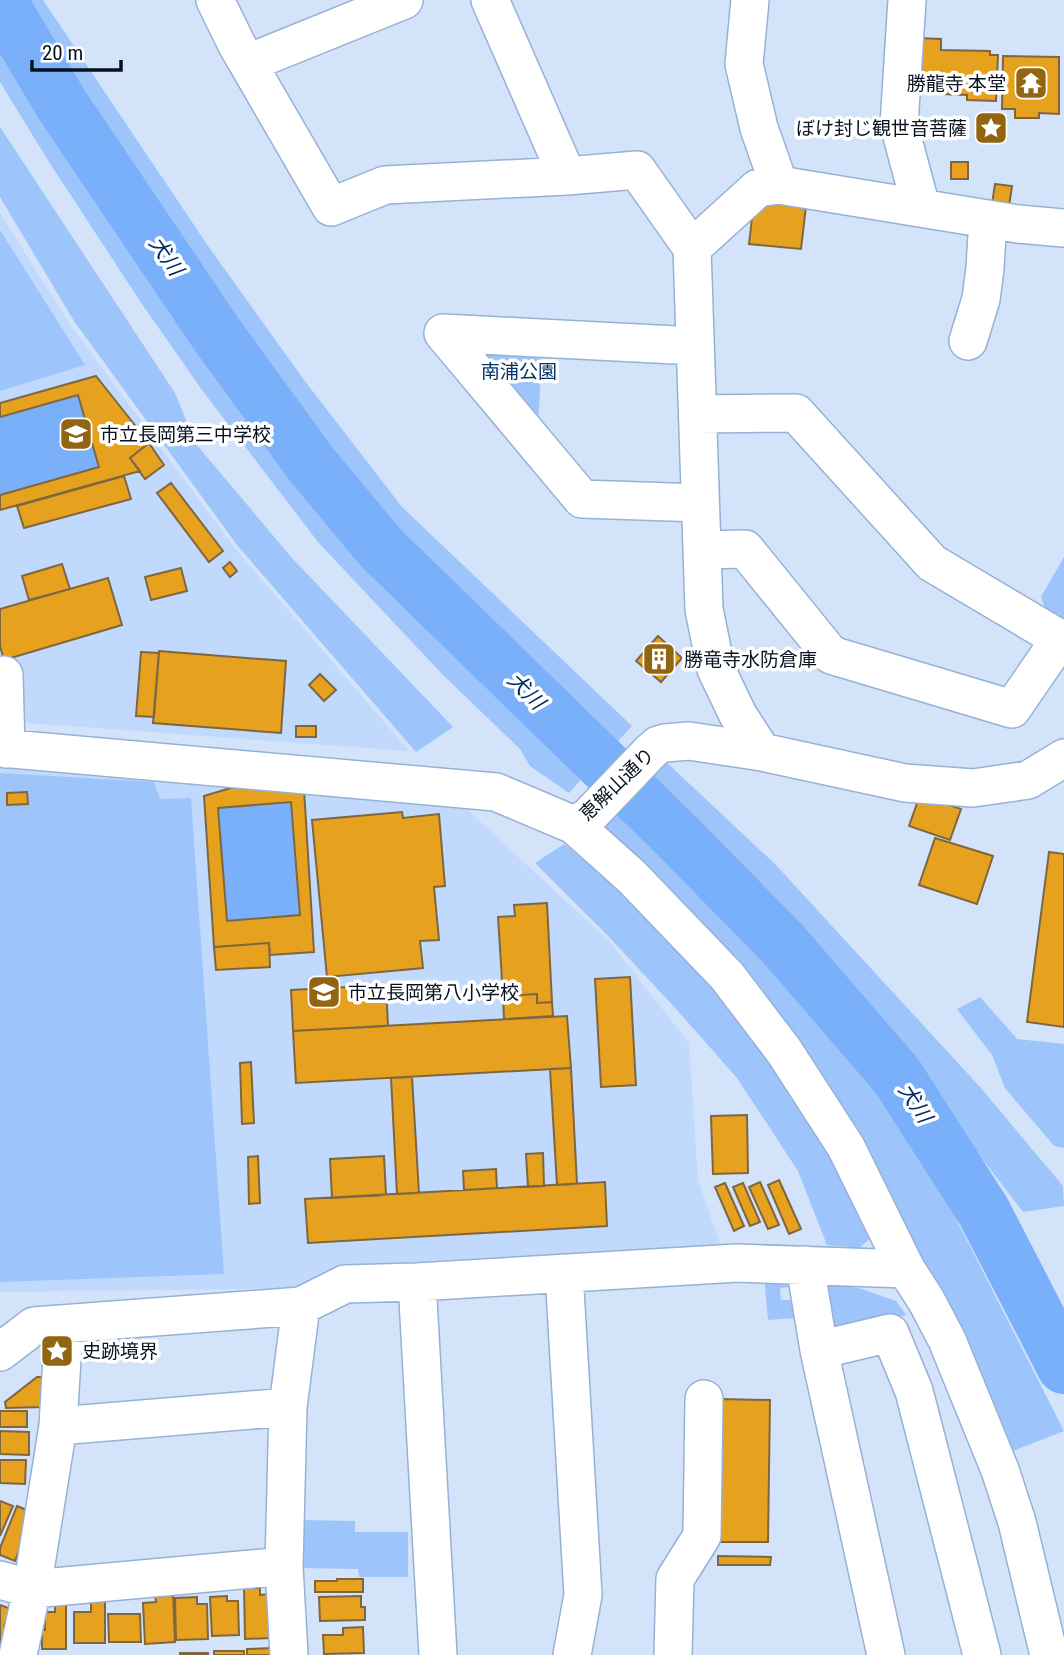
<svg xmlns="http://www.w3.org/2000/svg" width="1064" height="1655" viewBox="0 0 1064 1655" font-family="'Roboto Condensed','Noto Sans JP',sans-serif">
	<rect width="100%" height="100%" fill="#d3e3fa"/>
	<path fill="#c0d9fd" d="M0 213 69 323 233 546 409 751 0 721Z
		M0 766 460 803 609 941 689 1043 698 1180 721 1247 308 1288 0 1292Z"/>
	<path fill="#9dc4fb" d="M11 0H43L208 246 304 380 402 507 632 726 609 751 376 525 274 394 178 259 90 126Z
		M0 35 41 102 264 427 348 533 446 633 541 724 593 766 569 793 530 766 520 749 442 674 318 542 202 390 142 304 49 162 0 82Z
		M0 127 175 393 196 444 292 558 453 727 416 752 237 545 74 321 0 197Z
		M0 230 85 365 0 391Z
		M490 349 542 351 538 429 488 365Z
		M1064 557V623L1047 613 1041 597Z
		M664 760 775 864 980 1087 1063 1186 1064 1206 1023 1212 908 1062 763 903 642 782Z
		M0 773 154 782 160 799 191 798 224 1274 0 1282Z
		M626 802 707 884 851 1059 923 1154 1064 1431 1005 1454 954 1324 912 1237 862 1137 820 1077 645 867 604 826Z
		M564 844 631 899 705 973 810 1117 874 1235 859 1248 827 1245 798 1171 737 1078 677 1010 610 938 535 863Z
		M980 997 1017 1039 1064 1044V1148L1054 1146 1005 1088 992 1055 957 1009Z
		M764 1275H777L791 1287 780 1288 781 1300H794L796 1318 768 1320Z
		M831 1282 862 1289 896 1301 906 1315 844 1332 832 1325 821 1291Z
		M297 1520 355 1521V1532H408V1577H359L358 1569 297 1568Z"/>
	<path fill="#7aaff9" d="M78 395 99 467 0 495V417Z
		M291 802 300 915 227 921 218 808Z"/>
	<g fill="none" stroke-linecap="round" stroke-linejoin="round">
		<path stroke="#7aaff9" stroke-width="54" d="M0 1 62 105 217 335 311 464 381 548 677 836 783 944 897 1076 984 1212 1064 1367"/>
	</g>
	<path fill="#e6a21f" stroke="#7e6641" stroke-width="2" fill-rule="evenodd" d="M916 38 941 39V50L990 51V55H998L996 101 967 100V95L914 93Z
		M1003 56 1059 57V114L1039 113V118H1015V109H1002Z
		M926 119H944V128H926Z
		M951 162H968V179H951Z
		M995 184 1012 186 1009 206 992 204Z
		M754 201 806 206 801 249 749 244Z
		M96 376 149 443 130 458 140 471 0 510V495L99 467 78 395 0 417V403Z
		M149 443 164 465 145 479 130 458Z
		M124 476 131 499 24 528 17 506Z
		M171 483 223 551 209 562 157 493Z
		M230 562 237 571 230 577 223 568Z
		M62 564 70 589 29 600 22 576Z
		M181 568 187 591 151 600 145 577Z
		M108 578 122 625 4 660 0 646V609Z
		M658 636 682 658 661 682 636 661Z
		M159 651 286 661 281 733 153 723Z
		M141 652 159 653 154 717 136 716Z
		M320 674 336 690 324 701 309 685Z
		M296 726H316V737H296Z
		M237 786 304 789 314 952 270 955 269 943 214 947 204 796ZM291 802 300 915 227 921 218 808Z
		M27 792 28 804 7 805V793Z
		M920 795 961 809 950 840 909 826Z
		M402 812 403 818 439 814 445 886 434 887 439 940 420 941 423 968 327 977 312 820Z
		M935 838 993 856 977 904 919 885Z
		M1049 852 1064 854V1027L1027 1022Z
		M547 903 552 1002 537 1003V994L503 996 498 917 515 916 514 905Z
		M269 943 270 967 216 970 214 947Z
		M630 977 636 1085 601 1087 595 979Z
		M386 985 388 1026 293 1031 291 990Z
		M537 994V1003L552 1002 553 1016 504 1019 503 996Z
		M567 1016 571 1068 296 1083 293 1031Z
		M251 1062 254 1123 242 1124 240 1063Z
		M571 1068 577 1184 557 1185 550 1069Z
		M412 1077 419 1193 397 1194 391 1078Z
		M747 1115 748 1173 713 1174 711 1116Z
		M543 1153 544 1186 528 1187 526 1154Z
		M258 1156 260 1203 249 1204 248 1157Z
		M384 1156 386 1195 332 1198 330 1159Z
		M496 1169 497 1188 464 1190 463 1171Z
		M779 1180 801 1229 789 1234 768 1185Z
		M605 1182 607 1226 308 1243 305 1199Z
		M760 1182 779 1225 768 1229 749 1187Z
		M725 1183 744 1226 734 1231 715 1187Z
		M743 1183 760 1222 750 1226 733 1187Z
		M37 1377H44V1407L6 1408 5 1402Z
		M719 1399 770 1400 768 1542H717Z
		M0 1411H27V1427H0Z
		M0 1431 29 1432V1455L0 1454Z
		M0 1460H26L25 1484 0 1483Z
		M0 1501 13 1506 0 1536Z
		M17 1506 29 1511 27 1530 15 1561 0 1555V1548Z
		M718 1556 771 1557 770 1565H718Z
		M337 1579H363V1592H315V1581H337Z
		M244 1588H260V1595L269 1594 270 1638 245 1639Z
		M173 1593 175 1642 145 1644 143 1603 156 1602 155 1594Z
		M227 1596V1601H238L239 1635 212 1636 210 1597Z
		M361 1596V1607H365V1620L320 1621 319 1597Z
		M197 1597V1604H207L208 1639 176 1640 175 1598Z
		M91 1599H105V1643H74V1612H91Z
		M55 1601H66V1649H42V1630H45V1612H55Z
		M0 1605 11 1609 4 1626 9 1628 0 1652Z
		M108 1614H140L141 1642H109Z
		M363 1627 364 1653 324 1654 323 1635H343V1628Z
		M273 1648V1655H247V1649Z
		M214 1651H244V1655H214Z
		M180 1653H208V1655H180Z"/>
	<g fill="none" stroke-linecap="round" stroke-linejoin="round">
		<defs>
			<path id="minor" d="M215 0 237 45 331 207 385 185 567 176 637 170 692 248 704 609 716 669 738 715 762 752
				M490 0 567 176
				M750 0 744 64 759 128 779 185
				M907 0 899 125 921 207
				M248 63 404 0
				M692 248 758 188 779 185 1018 224 1064 228
				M968 341 981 299 985 268 988 219
				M695 346 443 333 582 499 700 503
				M698 414 796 413 932 563 1060 639 1012 709 831 655 745 549 702 550
				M4 675 6 749
				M0 748 496 792 574 825 632 877 727 976 784 1051 846 1147 906 1269 926 1300 947 1340 1000 1470 1017 1522 1049 1655
				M574 825 588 817 650 752 658 745 665 743 689 741 762 752 905 783 973 788 1028 780 1064 758
				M805 1265 819 1350 890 1333 914 1391 982 1655
				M564 1273 583 1595 572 1655
				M417 1282 438 1655
				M819 1350 886 1655
				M0 1352 34 1326 301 1306 345 1284 417 1282 737 1263 906 1269
				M58 1426 288 1407
				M0 1580 32 1589 284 1566
				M18 1655 32 1589 58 1426 64 1324
				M289 1655 284 1566 288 1407 301 1306
				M673 1655 675 1579 702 1536 704 1399"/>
		</defs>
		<use href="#minor" stroke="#97b1d6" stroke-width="40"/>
		<use href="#minor" stroke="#fff" stroke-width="37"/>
	</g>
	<defs>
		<symbol id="temple-square" viewBox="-11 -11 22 22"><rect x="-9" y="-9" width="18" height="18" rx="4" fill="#926510" stroke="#fff"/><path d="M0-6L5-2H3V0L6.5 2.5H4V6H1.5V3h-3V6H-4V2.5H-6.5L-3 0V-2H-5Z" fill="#fff"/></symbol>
		<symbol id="sight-square" viewBox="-11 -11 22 22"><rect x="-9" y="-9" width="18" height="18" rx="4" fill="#926510" stroke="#fff"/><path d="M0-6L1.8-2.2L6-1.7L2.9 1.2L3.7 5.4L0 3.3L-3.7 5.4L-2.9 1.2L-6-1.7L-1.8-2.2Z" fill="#fff"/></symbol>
		<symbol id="school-square" viewBox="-11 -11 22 22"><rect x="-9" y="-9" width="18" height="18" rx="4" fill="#926510" stroke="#fff"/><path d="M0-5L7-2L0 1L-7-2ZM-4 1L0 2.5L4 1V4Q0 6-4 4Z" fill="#fff"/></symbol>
		<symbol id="building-square" viewBox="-11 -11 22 22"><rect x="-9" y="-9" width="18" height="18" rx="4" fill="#926510" stroke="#fff"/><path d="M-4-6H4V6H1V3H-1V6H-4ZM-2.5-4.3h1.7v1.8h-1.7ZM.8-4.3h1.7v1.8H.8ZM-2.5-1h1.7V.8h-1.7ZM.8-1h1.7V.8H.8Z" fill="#fff"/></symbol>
	</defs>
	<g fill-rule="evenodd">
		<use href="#temple-square" x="1012" y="64" width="38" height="38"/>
		<use href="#sight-square" x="972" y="109" width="38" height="38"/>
		<use href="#school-square" x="57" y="415" width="38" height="38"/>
		<use href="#building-square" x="640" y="640" width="38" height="38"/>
		<use href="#school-square" x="305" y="973" width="38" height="38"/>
		<use href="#sight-square" x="38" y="1332" width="38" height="38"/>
	</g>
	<g text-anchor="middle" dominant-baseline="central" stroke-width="7" stroke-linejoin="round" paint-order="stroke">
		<g font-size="19" fill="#08121f" stroke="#fff" text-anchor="start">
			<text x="1006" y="83" text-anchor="end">勝龍寺 本堂</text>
			<text x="967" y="128" text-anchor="end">ぼけ封じ観世音菩薩</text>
			<text x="100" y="434">市立長岡第三中学校</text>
			<text x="684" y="659">勝竜寺水防倉庫</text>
			<text x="348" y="992">市立長岡第八小学校</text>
			<text x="82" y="1351">史跡境界</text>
		</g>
		<g font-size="19" fill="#04316a" stroke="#fff">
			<text x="519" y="371">南浦公園</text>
		</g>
		<g font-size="19" fill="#08121f" stroke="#fff">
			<text transform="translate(617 784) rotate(-44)">恵解山通り</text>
		</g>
		<g font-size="21" font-style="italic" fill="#002961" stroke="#fff">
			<text transform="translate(166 256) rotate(55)">犬川</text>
			<text transform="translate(526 691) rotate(45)">犬川</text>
			<text transform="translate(915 1103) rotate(57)">犬川</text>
		</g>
	</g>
	<path d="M32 60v10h89v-10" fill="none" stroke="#08121f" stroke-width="3.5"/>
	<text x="42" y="60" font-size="21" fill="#08121f" stroke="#ffffff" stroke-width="5" paint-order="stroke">20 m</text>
</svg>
